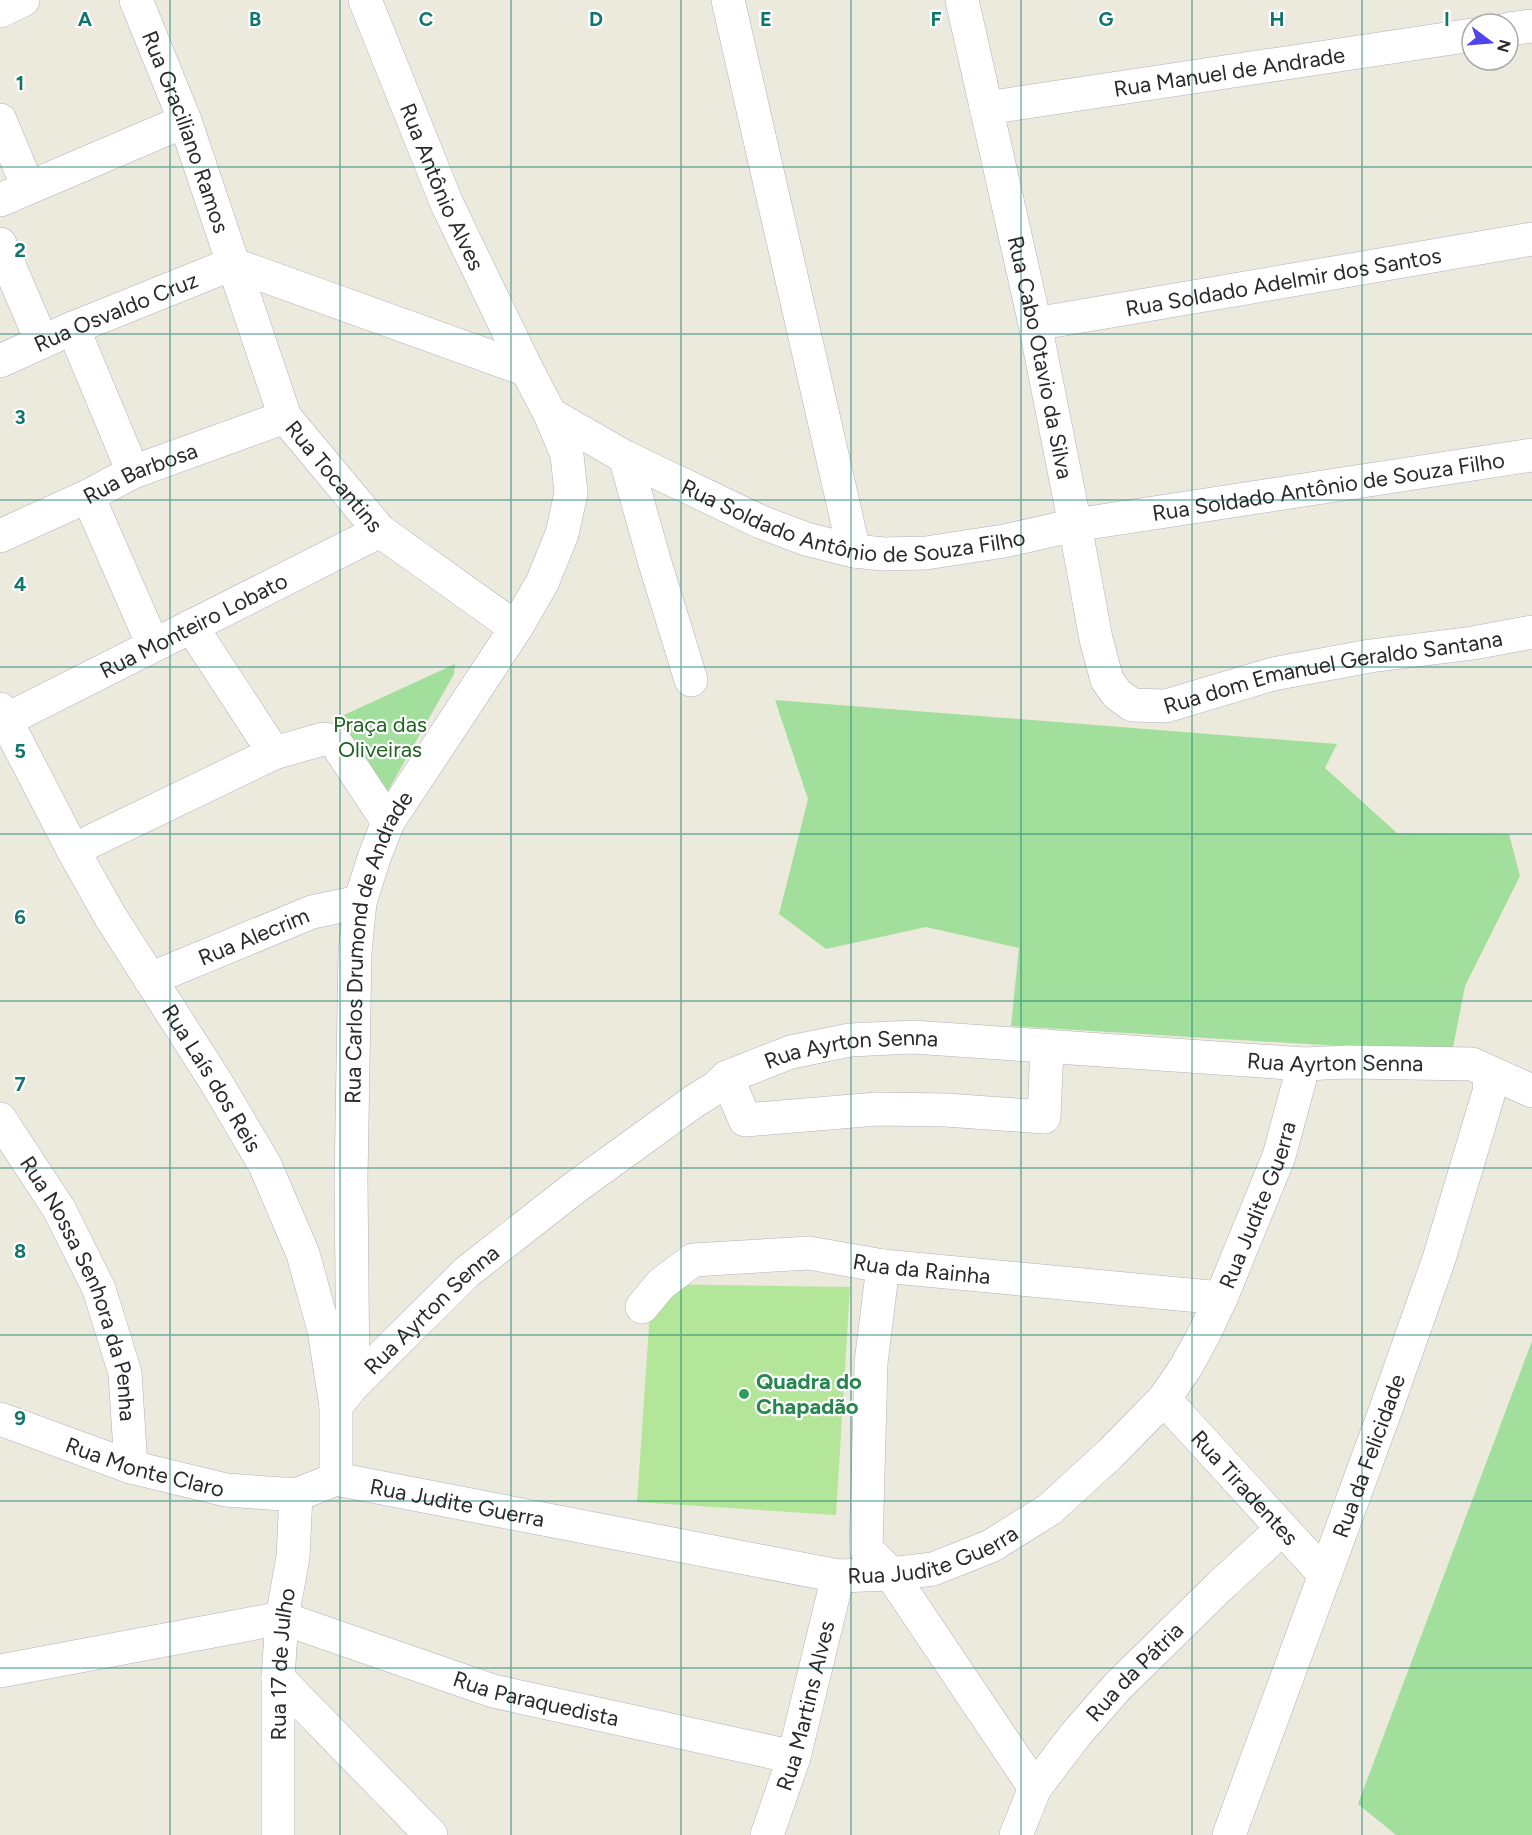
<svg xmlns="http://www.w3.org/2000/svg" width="1532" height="1835" viewBox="0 0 1532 1835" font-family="Figtree,sans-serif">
	<rect width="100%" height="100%" fill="#ece9dd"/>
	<path fill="#a3df9c" d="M455 664 454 674 385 796 378 803 333 720Z
		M775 700 1337 744 1325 768 1397 833 1509 834 1520 876 1465 986 1452 1053 1011 1026 1019 948 926 927 826 949 779 914 808 799Z
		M1532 1341V1835H1396L1358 1804Z"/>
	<path fill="#b3e698" d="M652 1284 850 1287 836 1515 637 1502Z"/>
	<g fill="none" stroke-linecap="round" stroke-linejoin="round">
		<defs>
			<g id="street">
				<path id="s1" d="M136 0 185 121 285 417 380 531 516 628"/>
				<path id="s2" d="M365 0 447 204 527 370"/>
				<path d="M728 0 854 551"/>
				<path id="s3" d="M962 0 1035 324 1075 525 1096 639 1107 680 1117 694 1132 705 1166 706 1273 674 1370 656 1473 643 1532 632"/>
				<path d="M0 11 23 0"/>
				<path d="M1508 29 1532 26"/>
				<path id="s4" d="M986 108 1472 35"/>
				<path d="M0 120 28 187"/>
				<path d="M0 200 185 121"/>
				<path d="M0 244 42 342"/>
				<path id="s5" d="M232 264 527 370 550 414 625 457 761 522 806 539 854 551 883 554 926 553 1004 541 1075 525 1532 455"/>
				<path id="s6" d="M1035 324 1532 239"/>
				<path d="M73 328 133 472"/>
				<path id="s7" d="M0 361 73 328 232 264"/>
				<path d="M625 457 655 563 691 680"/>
				<path d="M88 496 153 645"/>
				<path id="s8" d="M0 536 88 496 133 472 285 417"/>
				<path d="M191 626 274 753"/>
				<path id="s9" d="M0 709 73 850 110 916 216 1082 265 1165 303 1254 324 1330 336 1406V1479"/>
				<path id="s10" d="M6 720 380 531"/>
				<path d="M73 850 274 753 323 739 333 741 338 746 388 822"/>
				<path id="s11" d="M150 979 312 912 360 902"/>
				<path d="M727 1077 745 1120 877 1109 946 1110 1044 1117 1047 1046"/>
				<path id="s12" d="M0 1119 59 1209 99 1289 125 1373 131 1467"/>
				<path d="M883 1266 871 1363 866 1549 891 1574 1035 1788"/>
				<path id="s13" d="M642 1307 661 1284 693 1260 809 1253 883 1266 1221 1298"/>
				<path id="s14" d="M353 1385 351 1179 355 952 360 902 374 858 388 822 516 628 542 583 562 534 571 493 567 455 550 414"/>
				<path id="s15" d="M1164 1399 1325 1575"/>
				<path id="s16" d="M336 1406 353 1385 467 1272 573 1189 693 1102 717 1087 727 1077 791 1052 850 1040 913 1037 1304 1064 1348 1062 1472 1064 1532 1091"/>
				<path id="s17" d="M0 1419 131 1467 226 1490 296 1495 336 1479 838 1576 891 1574 933 1569 991 1546 1050 1509 1110 1454 1164 1399 1186 1367 1204 1334 1221 1298 1279 1156 1304 1064"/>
				<path id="s18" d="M0 1671 282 1618 493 1691 794 1757"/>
				<path d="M278 1678 431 1835"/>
				<path id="s19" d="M278 1835V1678L282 1618 293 1557 296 1495"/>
				<path id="s20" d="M767 1835 794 1757 838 1576"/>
				<path id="s21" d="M1016 1835 1035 1788 1076 1734 1118 1686 1219 1587 1282 1529"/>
				<path id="s22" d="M1229 1835 1383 1417 1439 1259 1489 1092 1490 1079 1487 1072"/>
			</g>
		</defs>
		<use href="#street" stroke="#b1b0bd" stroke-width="34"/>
		<use href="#street" stroke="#fff" stroke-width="33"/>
	</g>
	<path fill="none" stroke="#0f766e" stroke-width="1.5" stroke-opacity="0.55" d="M170 0V1835M340 0V1835M511 0V1835M681 0V1835M851 0V1835M1021 0V1835M1192 0V1835M1362 0V1835M0 167H1532M0 334H1532M0 500H1532M0 667H1532M0 834H1532M0 1001H1532M0 1168H1532M0 1335H1532M0 1501H1532M0 1668H1532"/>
	<circle fill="#2e9e5b" stroke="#fff" stroke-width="2" cx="744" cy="1394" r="6"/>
	<g text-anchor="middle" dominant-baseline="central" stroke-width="4.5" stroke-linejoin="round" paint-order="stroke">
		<g font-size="22" fill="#2a2a2a" stroke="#fff">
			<text stroke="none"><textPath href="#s4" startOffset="246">Rua Manuel de Andrade</textPath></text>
			<text stroke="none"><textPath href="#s1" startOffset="141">Rua Graciliano Ramos</textPath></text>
			<text stroke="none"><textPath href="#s2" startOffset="202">Rua Antônio Alves</textPath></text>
			<text stroke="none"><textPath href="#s6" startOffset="252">Rua Soldado Adelmir dos Santos</textPath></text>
			<text stroke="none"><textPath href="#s7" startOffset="126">Rua Osvaldo Cruz</textPath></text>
			<text stroke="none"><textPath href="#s3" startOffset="366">Rua Cabo Otavio da Silva</textPath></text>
			<text stroke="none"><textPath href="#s8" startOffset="154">Rua Barbosa</textPath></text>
			<text stroke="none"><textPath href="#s1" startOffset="520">Rua Tocantins</textPath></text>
			<text stroke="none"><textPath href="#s5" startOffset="1178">Rua Soldado Antônio de Souza Filho</textPath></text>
			<text stroke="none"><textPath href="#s5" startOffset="692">Rua Soldado Antônio de Souza Filho</textPath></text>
			<text stroke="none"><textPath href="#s10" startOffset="210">Rua Monteiro Lobato</textPath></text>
			<text stroke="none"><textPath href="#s3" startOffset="936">Rua dom Emanuel Geraldo Santana</textPath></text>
			<text stroke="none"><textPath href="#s11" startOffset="112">Rua Alecrim</textPath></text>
			<text stroke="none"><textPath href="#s14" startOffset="442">Rua Carlos Drumond de Andrade</textPath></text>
			<text stroke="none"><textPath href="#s16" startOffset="642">Rua Ayrton Senna</textPath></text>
			<text stroke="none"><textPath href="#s16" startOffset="1128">Rua Ayrton Senna</textPath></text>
			<text stroke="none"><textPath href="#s9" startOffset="426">Rua Laís dos Reis</textPath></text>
			<text stroke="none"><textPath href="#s17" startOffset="1464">Rua Judite Guerra</textPath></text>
			<text stroke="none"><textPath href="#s13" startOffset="300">Rua da Rainha</textPath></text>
			<text stroke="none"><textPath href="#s12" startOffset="190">Rua Nossa Senhora da Penha</textPath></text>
			<text stroke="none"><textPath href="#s16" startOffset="136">Rua Ayrton Senna</textPath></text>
			<text stroke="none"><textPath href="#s22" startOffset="404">Rua da Felicidade</textPath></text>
			<text stroke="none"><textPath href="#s17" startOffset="153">Rua Monte Claro</textPath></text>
			<text stroke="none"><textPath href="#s15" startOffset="120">Rua Tiradentes</textPath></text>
			<text stroke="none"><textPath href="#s17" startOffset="474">Rua Judite Guerra</textPath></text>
			<text stroke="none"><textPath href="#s17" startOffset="960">Rua Judite Guerra</textPath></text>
			<text stroke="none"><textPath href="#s19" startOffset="171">Rua 17 de Julho</textPath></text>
			<text stroke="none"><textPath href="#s21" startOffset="204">Rua da Pátria</textPath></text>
			<text stroke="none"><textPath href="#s18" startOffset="554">Rua Paraquedista</textPath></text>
			<text stroke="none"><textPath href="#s20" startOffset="135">Rua Martins Alves</textPath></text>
		</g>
		<g font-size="22" fill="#1e6420" stroke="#fff">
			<text x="380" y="724">Praça das<tspan x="380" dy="25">Oliveiras</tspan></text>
		</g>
		<g font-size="22" font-weight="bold" fill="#27864d" stroke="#fff" text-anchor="start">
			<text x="756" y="1381">Quadra do<tspan x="756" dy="25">Chapadão</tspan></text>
		</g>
	</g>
	<g font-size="20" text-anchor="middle" font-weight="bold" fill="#0f766e" stroke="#fff" stroke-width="4.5" stroke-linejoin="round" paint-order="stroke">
		<text x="85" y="26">A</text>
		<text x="255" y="26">B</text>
		<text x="426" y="26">C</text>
		<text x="596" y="26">D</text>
		<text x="766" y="26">E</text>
		<text x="936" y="26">F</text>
		<text x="1106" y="26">G</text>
		<text x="1277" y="26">H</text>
		<text x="1447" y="26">I</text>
		<text x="20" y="90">1</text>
		<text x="20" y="257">2</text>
		<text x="20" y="424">3</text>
		<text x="20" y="591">4</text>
		<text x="20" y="758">5</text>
		<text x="20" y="924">6</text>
		<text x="20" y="1091">7</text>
		<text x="20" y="1258">8</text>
		<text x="20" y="1425">9</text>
	</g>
	<g transform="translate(1490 42) rotate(106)"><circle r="28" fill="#ffffff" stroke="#aaaaaa" stroke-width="1.5"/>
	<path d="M0-4.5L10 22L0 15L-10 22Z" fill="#4d45f1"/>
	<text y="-9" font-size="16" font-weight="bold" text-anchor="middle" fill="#2a2a2a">N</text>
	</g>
</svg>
